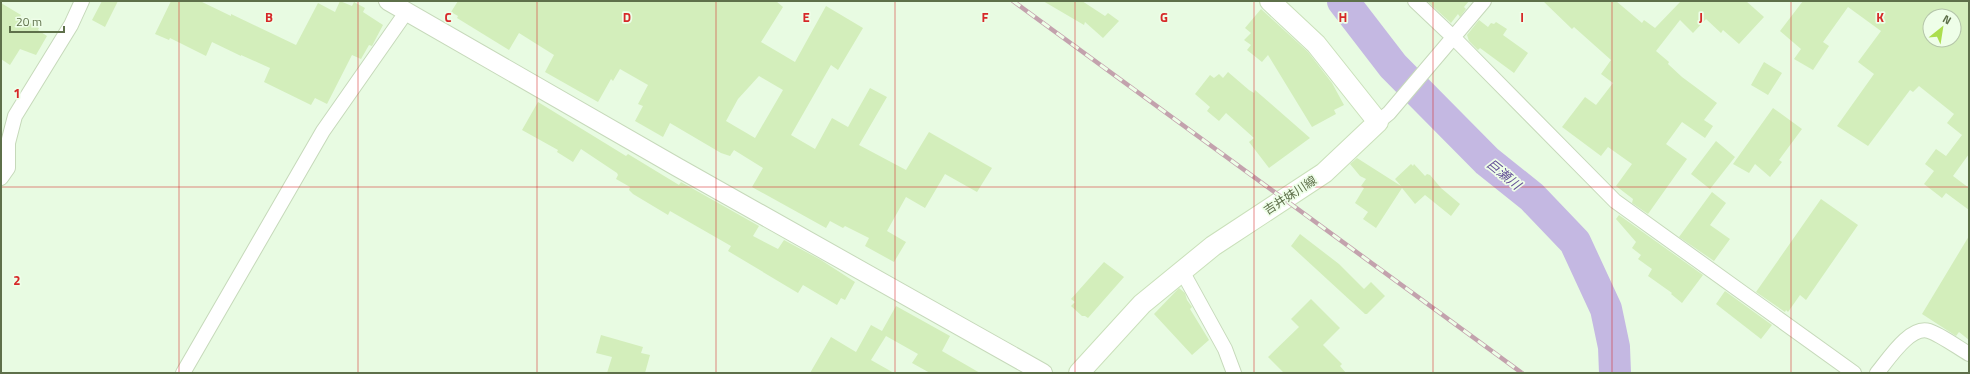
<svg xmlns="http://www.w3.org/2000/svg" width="1970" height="374" viewBox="0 0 1970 374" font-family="'Titillium Web','Noto Sans JP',sans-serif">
	<rect width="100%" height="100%" fill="#e8fbe2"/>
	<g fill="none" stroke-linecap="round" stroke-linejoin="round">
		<path stroke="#c4b8e2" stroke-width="32" d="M1343 1 1393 66 1487 161 1532 197 1575 242 1606 309 1614 347 1615 373"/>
	</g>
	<path fill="#d3eebb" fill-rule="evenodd" d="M102 1H118L105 27 92 20Z
		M171 1H200L231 16V14L296 45 318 3 335 12 340 1 352 6 354 2 365 8 363 12 383 25 372 46 369 45 361 59 352 55 327 104 315 98 311 105 264 82 270 68 241 55V56L212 42 206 56 170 38 169 40 155 34Z
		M458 1H776L783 7 761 42 795 62 826 6 863 28 838 70 831 65 791 135 815 149 832 118 848 127 870 88 887 97 859 145 906 170 929 132 992 168 977 192 945 174 925 208 906 197 887 231 906 242 894 262 865 246 869 238 845 226 843 228 830 221 826 228 752 187 763 168 734 150 730 156 721 153 670 123 663 137 635 121 643 106 638 104 648 85 620 69 613 81 611 79 598 102 545 72 554 55 519 33 509 50 457 18 458 16 451 12ZM759 76 783 90 755 138 726 121 738 99Z
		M1043 1H1082L1105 16 1108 13 1119 21 1103 38 1085 22 1084 25Z
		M1427 1H1469L1464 7 1466 9 1460 17 1458 14 1451 23Z
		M1543 1H1616L1642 23 1644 20 1655 28 1681 1H1746L1764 17 1739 44 1723 30 1721 33 1706 19 1693 33 1680 20 1656 51 1669 62 1668 64 1682 77 1717 103 1704 120 1713 126 1705 138 1682 122 1666 144 1687 159 1648 214 1632 203 1633 199 1616 186 1632 164 1608 147 1601 156 1562 127 1585 97 1596 105 1613 83 1601 74 1611 60 1574 27 1572 29Z
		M1803 1H1969V154L1953 176 1969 188V210L1946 193 1942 198 1924 184 1934 171 1925 164 1936 149 1946 156 1962 135 1947 123 1954 114 1919 86 1913 92 1910 90 1868 146 1837 126 1874 74 1858 62 1881 31 1848 7 1823 42 1829 46 1813 70 1794 59 1801 49 1780 31ZM1930 16H1954V40H1930Z
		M1 3 21 15 20 17 39 28 38 30 47 36 36 55 20 49 10 65 1 59Z
		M1261 9 1308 52 1332 83 1344 105 1334 110 1336 114 1312 127 1268 55 1262 62 1247 50 1251 45 1244 40 1251 33 1245 28Z
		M1479 20 1488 27 1491 23 1494 24 1496 22 1507 29 1503 35 1528 53 1514 73 1480 48 1478 50 1469 41 1467 35Z
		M1764 62 1782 73 1768 95 1751 85Z
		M1228 72 1249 90 1254 93 1255 90 1310 138 1269 168 1249 142 1254 138 1226 113 1219 121 1207 111 1210 107 1195 94 1210 75 1214 78 1219 74 1223 78Z
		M538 102 626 156 628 154 679 185 681 182 759 226 753 236 778 249 784 240 821 260 855 282 845 300 841 298 837 305 803 285 798 293 728 251 731 246 670 211 668 215 633 194 629 190 630 187 616 179 618 175 617 173 581 149 573 162 557 152 558 150 522 130Z
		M1773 108 1802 129 1779 160 1782 162 1770 177 1755 164 1749 173 1733 164Z
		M1716 141 1735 157 1710 189 1691 174Z
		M1357 158 1401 186 1395 179 1411 164 1413 166 1414 164 1425 176 1427 174 1430 175 1441 188 1460 204 1451 216 1425 195 1415 204 1402 188 1376 228 1363 219 1368 212 1355 203 1364 188 1361 186 1366 179 1360 176 1350 164Z
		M1712 192 1726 203 1710 225 1730 239 1714 261 1679 237Z
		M1821 199 1858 225 1806 300 1800 295 1788 312 1786 310 1785 312 1756 292Z
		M1619 215 1703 275 1682 303 1671 294 1672 293 1648 276 1652 269 1638 259 1641 255 1632 248 1636 242 1616 219Z
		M1300 234 1339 264 1364 289 1371 282 1385 296 1367 314H1365L1291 246Z
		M1969 236V340L1959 332 1956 336 1922 314Z
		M1104 262 1124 277 1088 318 1085 316H1082L1071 306 1075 302 1071 299Z
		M1179 288 1185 293 1187 300 1192 307 1190 309 1209 340 1192 355 1154 314Z
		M1725 291 1772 325 1761 339 1716 304Z
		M1311 299 1340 328 1323 345 1342 364 1340 366 1346 373H1284L1268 357 1299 327 1291 319Z
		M896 306 950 336 942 351 980 373H930L912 363 918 354 886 336 871 360 894 373H810L831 337 856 352 871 325 882 331Z
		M601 335 643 347 641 353 650 355 645 373H607L612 357 596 353Z"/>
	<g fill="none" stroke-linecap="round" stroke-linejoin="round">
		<defs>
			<path id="minor" d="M1415 1 1454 38 1615 201 1854 373
				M1378 122 1389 113 1484 1
				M1 178 8 168V143L15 116 71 25 82 1
				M1182 271 1225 349 1234 373
				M183 373 323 131 407 11
				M1877 373C1888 360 1910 325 1929 331 1941 335 1957 347 1969 354"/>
			<path id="tertiary" d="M388 1 677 167 1043 373"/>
			<path id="secondary" d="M1079 373 1142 304 1213 246 1324 173 1378 122 1316 44 1270 1"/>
		</defs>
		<use href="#minor" stroke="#c6d9ba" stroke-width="16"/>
		<use href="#tertiary" stroke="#c6d9ba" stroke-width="20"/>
		<use href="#secondary" stroke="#cae0ba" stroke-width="22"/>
		<use href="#minor" stroke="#fff" stroke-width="14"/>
		<use href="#tertiary" stroke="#fff" stroke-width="18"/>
		<use href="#secondary" stroke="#fff" stroke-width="20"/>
		<defs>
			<path id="rail" d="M1013 1 1522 373"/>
		</defs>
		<use href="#rail" stroke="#c3a2ad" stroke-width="4.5"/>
		<use href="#rail" stroke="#eefee8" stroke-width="3" stroke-dasharray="9" stroke-linecap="butt"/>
	</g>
	<path fill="none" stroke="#d62828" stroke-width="1" stroke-opacity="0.55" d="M179 1V373M358 1V373M537 1V373M716 1V373M895 1V373M1075 1V373M1254 1V373M1433 1V373M1612 1V373M1791 1V373M1 187H1969"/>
	<g text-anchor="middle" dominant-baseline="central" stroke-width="3.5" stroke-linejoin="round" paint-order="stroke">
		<g font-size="12" fill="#5e704a" stroke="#eefee8">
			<text transform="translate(1290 195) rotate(-33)">吉井妹川線</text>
		</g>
		<g font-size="13" font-style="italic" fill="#644f97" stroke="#eefee8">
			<text transform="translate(1504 174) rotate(39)">巨瀬川</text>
		</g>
	</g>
	<g font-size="13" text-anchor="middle" font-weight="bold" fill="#d62828" stroke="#eefee8" stroke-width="3.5" stroke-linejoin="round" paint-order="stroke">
		<text x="269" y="22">B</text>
		<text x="448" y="22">C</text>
		<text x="627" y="22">D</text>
		<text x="806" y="22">E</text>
		<text x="985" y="22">F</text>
		<text x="1164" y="22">G</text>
		<text x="1343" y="22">H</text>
		<text x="1522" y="22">I</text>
		<text x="1701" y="22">J</text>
		<text x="1880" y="22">K</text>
		<text x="17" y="98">1</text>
		<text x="17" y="285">2</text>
	</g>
	<rect width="1970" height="374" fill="none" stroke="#5e704a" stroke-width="4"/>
	<g transform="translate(1942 28) rotate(30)"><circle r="19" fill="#eefee8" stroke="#b4c5a9"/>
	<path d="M0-3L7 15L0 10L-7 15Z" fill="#abde4e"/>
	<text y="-6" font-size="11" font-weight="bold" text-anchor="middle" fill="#5e704a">N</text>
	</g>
	<path d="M10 26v6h54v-6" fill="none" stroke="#5e704a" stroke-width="2"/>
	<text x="16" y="26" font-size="12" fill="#5e704a" stroke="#eefee8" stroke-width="3" paint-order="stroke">20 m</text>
</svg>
